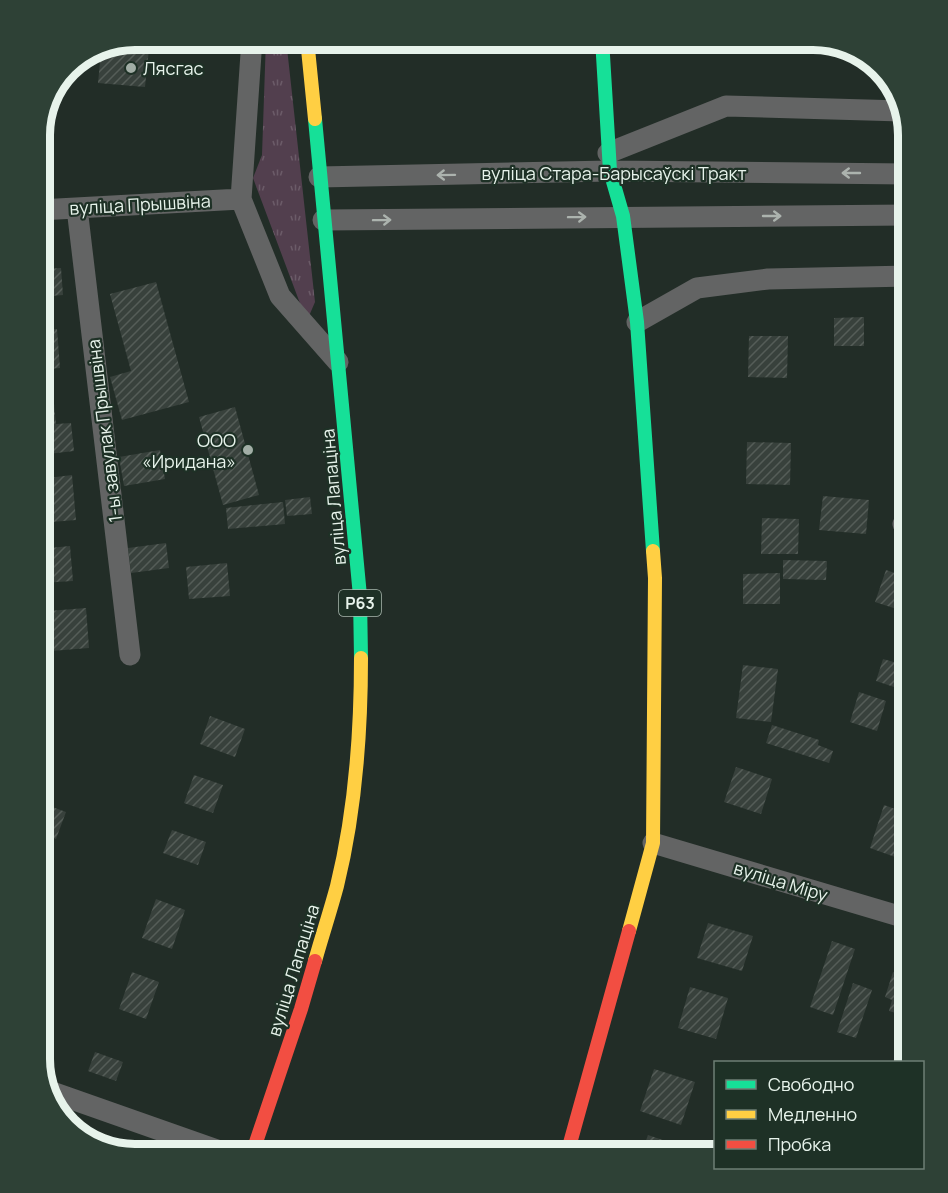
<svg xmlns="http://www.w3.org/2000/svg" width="948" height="1193" viewBox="0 0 948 1193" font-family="Manrope,sans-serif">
	<defs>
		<pattern id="grass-tufts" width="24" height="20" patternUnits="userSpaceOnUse" patternTransform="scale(1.5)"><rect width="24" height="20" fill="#523f4e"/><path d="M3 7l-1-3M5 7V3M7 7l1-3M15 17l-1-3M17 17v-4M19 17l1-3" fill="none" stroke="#6b5b68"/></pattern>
		<pattern id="building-hatch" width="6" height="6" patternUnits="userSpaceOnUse" patternTransform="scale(1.5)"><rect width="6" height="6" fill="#38413c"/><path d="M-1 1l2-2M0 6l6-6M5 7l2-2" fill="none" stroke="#555d58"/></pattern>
	</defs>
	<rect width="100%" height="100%" fill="#222d27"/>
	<path fill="url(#grass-tufts)" d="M266 39H286L315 302 309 316 301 306 253 178 262 155Z"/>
	<path fill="url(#building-hatch)" d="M134 39H150L145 87 98 83 101 52Z
		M43 256 44 269 61 268 63 295 39 297V257Z
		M156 282 189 402 122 420 110 377 131 371 110 294Z
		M864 317V346H834V318Z
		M57 329 60 368 39 370V330Z
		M749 336H788L787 378 748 377Z
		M54 404 56 424 71 423 74 451 39 455V405Z
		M235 407 259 495 223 505 199 417Z
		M747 442 791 443 790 485 746 484Z
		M160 450 165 479 124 486 119 457Z
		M72 475 76 520 39 523V496L49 495 48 478Z
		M823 496 869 500 866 534 819 530Z
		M310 497 312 514 287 516 285 500Z
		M283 502 285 524 228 529 226 508Z
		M762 518 799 519 798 554H761Z
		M166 543 169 568 131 573 128 548Z
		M70 546 73 581 41 583 39 549Z
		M783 560 827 561 826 580 783 579Z
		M227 563 230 596 189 599 186 567Z
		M886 570 909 578V613L875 602Z
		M780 573V604H743V574Z
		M86 608 89 648 51 651 48 611Z
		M883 659 904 665 897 688 876 681Z
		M743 665 778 669 771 722 736 718Z
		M859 692 886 701 877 731 850 722Z
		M210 716 245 729 235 757 200 744Z
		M772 725 819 740 818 745 833 751 829 763 766 743Z
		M736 767 772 779 761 814 724 802Z
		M194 775 223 785 213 813 184 803Z
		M39 802 66 812 56 839 39 833Z
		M884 805 909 814V862L870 848Z
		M172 830 206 842 198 865 163 853Z
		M156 899 185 910 172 949 142 938Z
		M708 923 753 936 742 971 697 958Z
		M832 941 855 949 833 1015 810 1007Z
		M132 972 159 982 146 1019 119 1009Z
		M893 972 909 977V1017L889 1011 892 1000 885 997Z
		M853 983 872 990 856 1038 837 1032Z
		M690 987 728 998 716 1039 678 1028Z
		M95 1052 123 1062 116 1081 88 1071Z
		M654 1069 695 1082 681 1125 640 1111Z
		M648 1135 704 1154H641Z
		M131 1141 172 1153 171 1154 127 1153Z"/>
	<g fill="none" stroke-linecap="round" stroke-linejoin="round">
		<path stroke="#636464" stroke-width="21" d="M252 39 241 199 280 296 338 362
			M608 153 726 106 902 111
			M319 177 610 171 909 174
			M77 208 130 655
			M39 210 241 199
			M323 220 909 215
			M637 322 697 288 768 279 909 276
			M903 524 909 526
			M653 843 909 919
			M49 1091 228 1154"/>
		<path stroke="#16e098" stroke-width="14" d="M602 39 610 171 623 216 637 322 653 551
			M315 119 360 596 361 658"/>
		<path stroke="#ffcf43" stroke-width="14" d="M307 39 315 119
			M629 931 653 843 655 578 653 551
			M315 961C322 936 330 912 337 886 355 813 361 733 361 658"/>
		<path stroke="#f24e42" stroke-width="14" d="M252 1154 301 1009 315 961
			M567 1154 629 931"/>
	</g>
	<defs><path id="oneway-shaft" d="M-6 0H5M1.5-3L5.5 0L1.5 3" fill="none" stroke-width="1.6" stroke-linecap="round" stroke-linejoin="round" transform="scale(1.5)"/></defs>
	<g stroke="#acb3ae">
		<use href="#oneway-shaft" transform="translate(851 173) rotate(-180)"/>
		<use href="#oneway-shaft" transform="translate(446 175) rotate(179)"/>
		<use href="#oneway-shaft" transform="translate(772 216)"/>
		<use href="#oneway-shaft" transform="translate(577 217) rotate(-1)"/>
		<use href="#oneway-shaft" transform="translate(382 220) rotate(-1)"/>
	</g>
	<g fill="#a2aea6" stroke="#1e3126" stroke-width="2">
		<circle cx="131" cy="68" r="6"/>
		<circle cx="248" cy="450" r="6"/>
	</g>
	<g text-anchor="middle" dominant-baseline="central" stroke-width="4.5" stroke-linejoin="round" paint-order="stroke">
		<rect fill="#1e3126" stroke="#abb9b0" stroke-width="1.5" x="339" y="590" width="42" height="26" rx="4.5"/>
		<g font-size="16" font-weight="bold" fill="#e7f3eb">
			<text x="360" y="603">Р63</text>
		</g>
		<g font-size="18" fill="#e7f3eb" stroke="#1e3126" text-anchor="start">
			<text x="143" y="68">Лясгас</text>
			<text x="236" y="440" text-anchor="end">ООО<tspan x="236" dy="21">«Иридана»</tspan></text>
		</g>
		<g font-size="18" fill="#e7f3eb" stroke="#1e3126">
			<text x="614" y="173">вуліца Стара-Барысаўскі Тракт</text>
			<text transform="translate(140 204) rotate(-3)">вуліца Прышвіна</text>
			<text transform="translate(104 431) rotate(-97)">1-ы завулак Прышвіна</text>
			<text transform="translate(333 497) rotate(-95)">вуліца Лапаціна</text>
			<text transform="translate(781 881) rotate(17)">вуліца Міру</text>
			<text transform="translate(293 970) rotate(-73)">вуліца Лапаціна</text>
		</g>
	</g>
	<path d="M0 0H948V1193H0ZM135 50H813A85 85 0 0 1 898 135V1059A85 85 0 0 1 813 1144H135A85 85 0 0 1 50 1059V135A85 85 0 0 1 135 50Z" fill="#2e4136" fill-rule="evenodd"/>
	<path fill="none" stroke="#e7f3eb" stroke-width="8" d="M135 50H813A85 85 0 0 1 898 135V1059A85 85 0 0 1 813 1144H135A85 85 0 0 1 50 1059V135A85 85 0 0 1 135 50Z"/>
	<rect x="714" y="1061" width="210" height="108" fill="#1e3126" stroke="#6e7f75" stroke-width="1.5"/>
	<rect x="726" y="1080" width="30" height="9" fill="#16e098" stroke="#6e7f75" stroke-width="1.5"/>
	<text x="768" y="1091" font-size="18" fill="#e7f3eb">Свободно</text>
	<rect x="726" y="1110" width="30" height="9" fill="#ffcf43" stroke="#6e7f75" stroke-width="1.5"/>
	<text x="768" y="1121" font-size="18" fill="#e7f3eb">Медленно</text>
	<rect x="726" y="1140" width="30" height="9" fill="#f24e42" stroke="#6e7f75" stroke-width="1.5"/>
	<text x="768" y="1151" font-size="18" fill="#e7f3eb">Пробка</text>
</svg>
